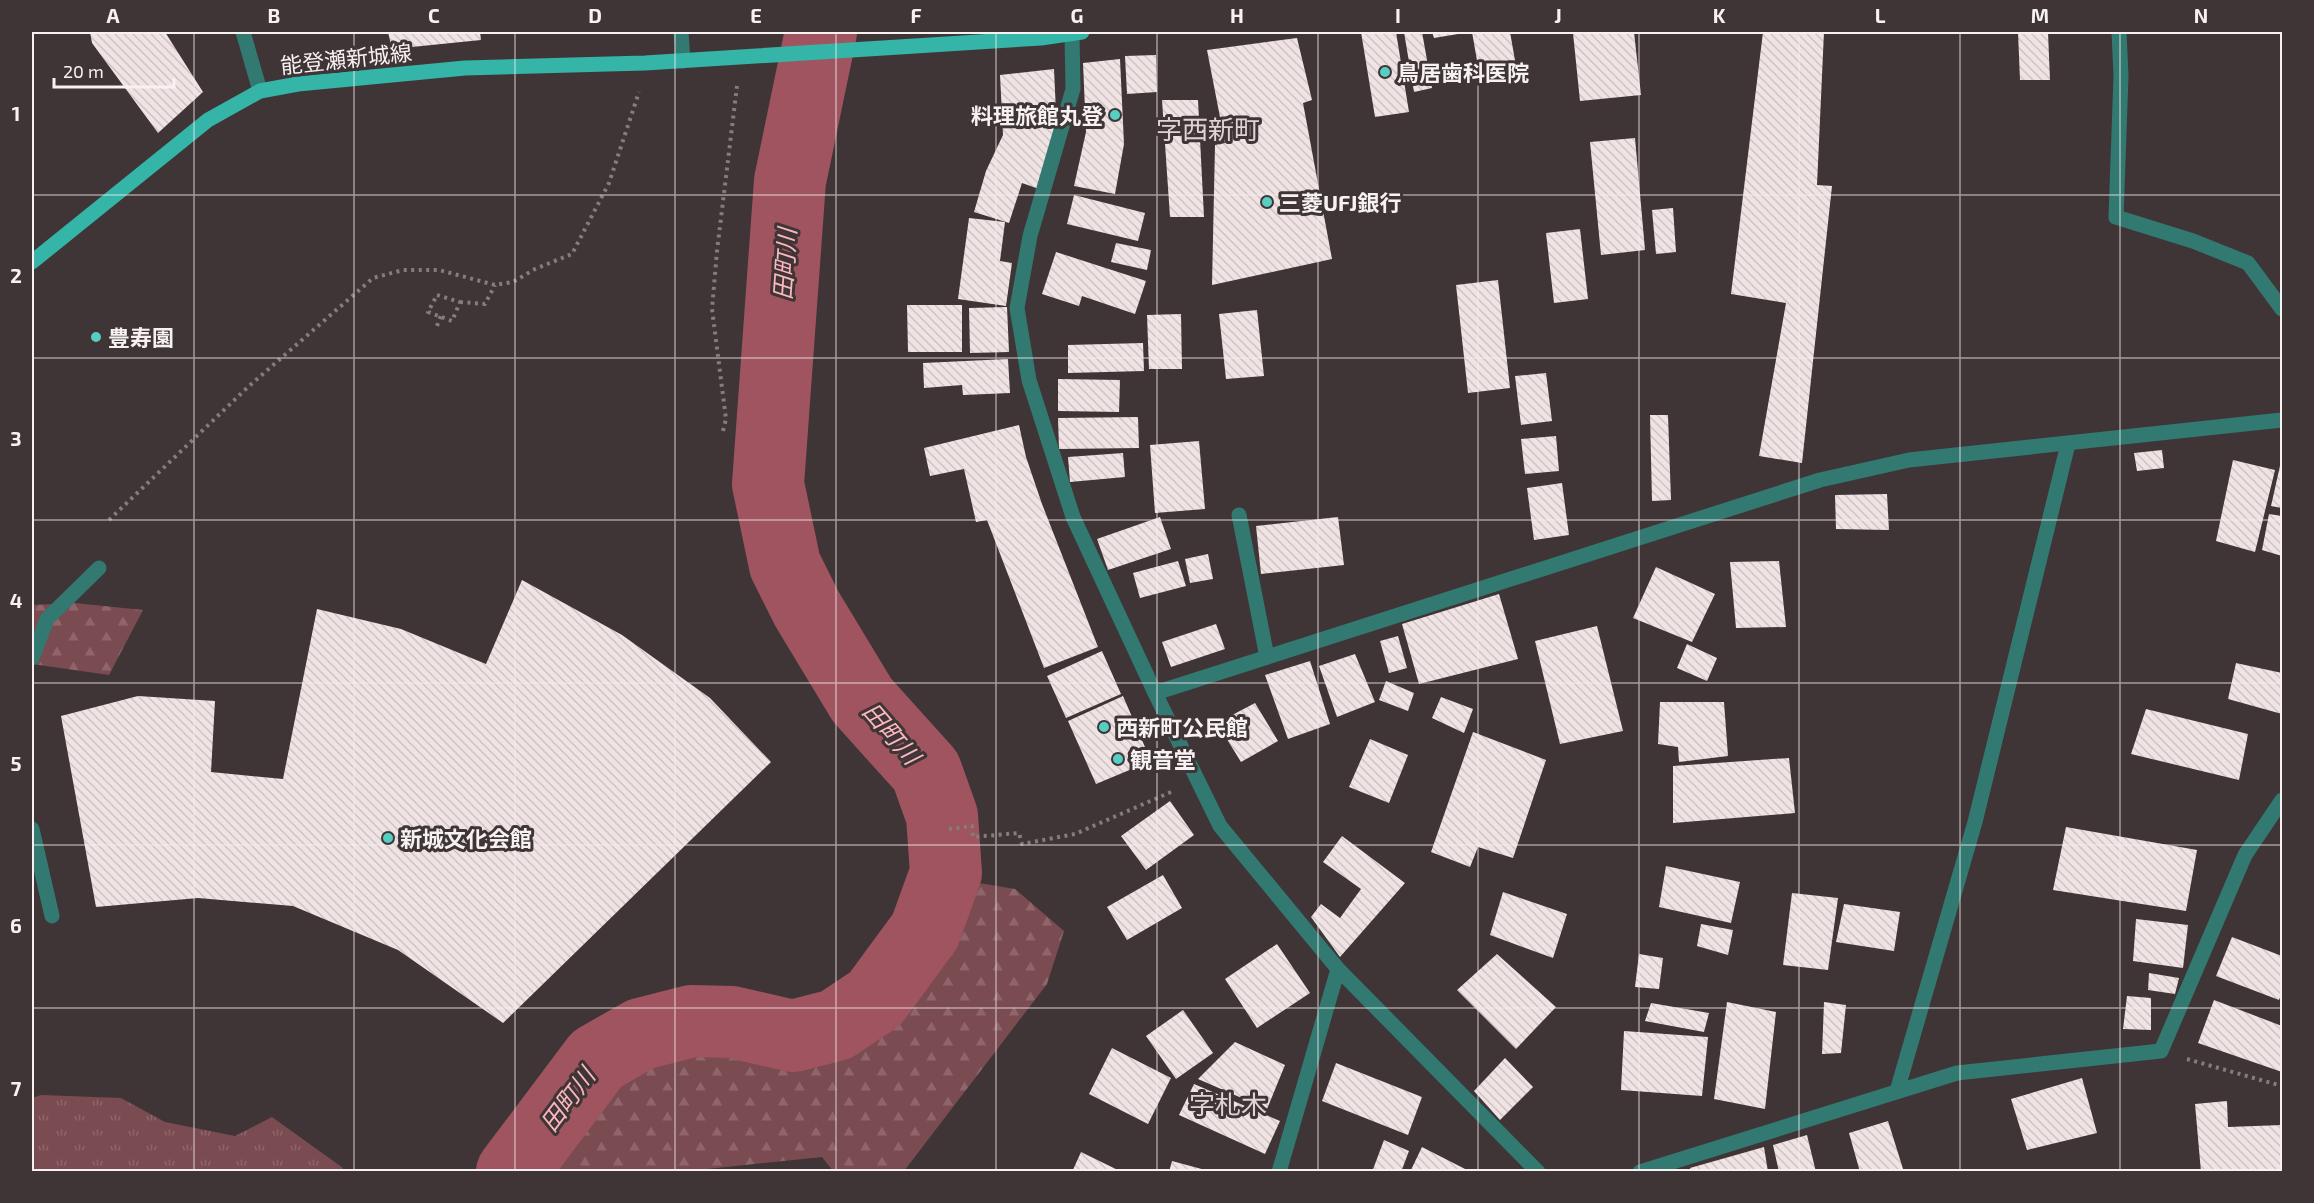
<svg xmlns="http://www.w3.org/2000/svg" width="2314" height="1203" viewBox="0 0 2314 1203" font-family="'Exo 2','Noto Sans JP',sans-serif">
	<defs>
		<pattern id="forest-firs" width="22" height="20" patternUnits="userSpaceOnUse" patternTransform="scale(1.5)"><rect width="22" height="20" fill="#7a4b51"/><path d="M5 1l3.5 6h-7zM16 11l3.5 6h-7z" fill="#8e656a"/></pattern>
		<pattern id="park-tufts" width="24" height="20" patternUnits="userSpaceOnUse" patternTransform="scale(1.5)"><rect width="24" height="20" fill="#7a4b51"/><path d="M3 7l-1-3M5 7V3M7 7l1-3M15 17l-1-3M17 17v-4M19 17l1-3" fill="none" stroke="#8e656a"/></pattern>
		<pattern id="building-back-hatch" width="6" height="6" patternUnits="userSpaceOnUse" patternTransform="scale(1.5)"><rect width="6" height="6" fill="#f0e3e4"/><path d="M-1 5l2 2M0 0l6 6M5-1l2 2" fill="none" stroke="#cfc4c5"/></pattern>
	</defs>
	<rect width="100%" height="100%" fill="#3f3536"/>
	<path fill="url(#forest-firs)" d="M75 603 143 610 109 675 32 664V605Z
		M973 882 1015 889 1064 931 1047 984 904 1171H833L822 1157 688 1171H512L528 1158 601 1063 673 1035 776 1042 843 1033 894 994 948 939Z"/>
	<path fill="url(#park-tufts)" d="M41 1095 121 1098 165 1122 235 1136 272 1117 343 1168 340 1172 32 1171V1098Z"/>
	<g fill="none" stroke-linecap="round" stroke-linejoin="round">
		<path stroke="#9f545f" stroke-width="72" d="M512 1172 597 1059 641 1034 692 1021 732 1022 793 1036 836 1025 875 999 925 931 946 873 942 816 926 771 862 700 807 609 785 565 768 484 790 181 821 32"/>
	</g>
	<path fill="url(#building-back-hatch)" d="M90 32H165L203 92 158 133 92 43Z
		M388 32H480L481 40 392 49Z
		M1361 32H1396L1409 112 1375 117Z
		M1404 32H1422L1432 88 1414 92Z
		M1432 32H1464V33L1434 38Z
		M1472 32H1510L1516 66 1479 72Z
		M1587 32H1634L1641 95 1580 101 1573 33Z
		M1763 32H1824L1817 185 1832 186 1802 463 1759 456 1786 303 1731 294Z
		M2018 32H2048L2050 80H2020Z
		M1297 38 1312 100 1303 103 1332 259 1212 285 1215 145 1225 143 1207 50Z
		M1156 55 1157 92 1127 94 1125 56Z
		M1120 59 1124 144 1115 194 1074 186 1086 132 1083 63Z
		M1054 69 1057 134 1039 189 1022 183 1009 223 974 212 986 171 1003 135 1000 75Z
		M1162 100H1198L1204 217H1170Z
		M1635 138 1645 250 1601 255 1590 142Z
		M1074 195 1145 213 1138 241 1067 224Z
		M1673 208 1676 252 1656 254 1652 210Z
		M969 218 1005 222 1000 261 1012 263 1006 306 958 299Z
		M1580 229 1588 299 1554 303 1546 233Z
		M1116 243 1151 250 1147 270 1111 262Z
		M1056 252 1146 281 1135 314 1082 296 1079 306 1042 294Z
		M1498 280 1510 388 1468 393 1456 285Z
		M907 305H962V352H908Z
		M1007 307 1009 352 970 353 969 308Z
		M1257 310 1264 376 1226 379 1219 314Z
		M1181 314 1182 369H1149L1147 315Z
		M1143 343 1144 371 1068 373V345Z
		M1008 359 1010 393 963 395 962 385 924 388 923 363Z
		M1546 373 1552 421 1521 425 1515 376Z
		M1058 379 1120 380 1119 412 1058 411Z
		M1650 415H1668L1671 500 1652 501Z
		M1138 417 1139 448 1059 449 1058 418Z
		M1019 425 1026 457 1042 504 1098 647 1044 668 987 520 976 522 964 469 930 476 924 448Z
		M1556 436 1559 471 1525 474 1521 439Z
		M1199 441 1205 509 1155 513 1150 445Z
		M2162 450 2164 468 2137 471 2134 453Z
		M1123 453 1125 477 1070 482 1068 457Z
		M2282 457V508L2271 506Z
		M2233 460 2275 470 2255 552 2216 541Z
		M1562 483 1569 535 1534 540 1527 488Z
		M1887 494 1889 530 1836 529 1835 495Z
		M2269 514 2282 516V556L2262 550Z
		M1160 517 1171 549 1108 570 1097 539Z
		M1338 517 1344 565 1261 574 1256 526Z
		M1208 554 1213 579 1190 583 1185 559Z
		M1178 561 1186 586 1140 598 1133 573Z
		M1779 561 1786 627 1736 628 1730 562Z
		M1656 567 1715 594 1692 642 1633 618Z
		M522 580 622 635 710 698 771 762 503 1023 398 950 293 906 198 898 96 907 61 716 138 696 215 701 211 772 283 779 317 609 401 629 486 664Z
		M1499 594 1518 659 1419 684 1402 624Z
		M1216 624 1225 649 1171 667 1162 642Z
		M1597 626 1623 731 1560 744 1535 641Z
		M1398 636 1407 668 1389 673 1380 641Z
		M1687 644 1717 658 1707 681 1677 668Z
		M1102 651 1121 694 1066 718 1047 676Z
		M1355 654 1375 702 1337 717 1319 666Z
		M1310 661 1330 724 1288 739 1265 675Z
		M2236 663 2282 673V714L2228 699Z
		M1386 681 1414 693 1408 711 1379 700Z
		M1123 696 1151 761 1096 784 1068 721Z
		M1441 697 1473 709 1464 733 1432 718Z
		M1660 702H1724L1728 756 1679 762 1678 747 1658 744Z
		M1255 703 1278 741 1241 762 1217 723Z
		M2146 709 2248 734 2239 780 2131 754Z
		M1473 732 1546 760 1513 858 1478 847 1470 867 1431 852Z
		M1370 739 1408 755 1389 803 1349 787Z
		M1789 758 1795 813 1673 823V766Z
		M1170 801 1194 835 1146 870 1121 836Z
		M2066 827 2197 850 2186 911 2053 890Z
		M1342 836 1405 883 1340 957 1311 917 1321 904 1340 918 1361 889 1323 862Z
		M1666 866 1740 882 1731 923 1659 907Z
		M1163 875 1182 908 1127 940 1107 907Z
		M1503 892 1567 914 1553 958 1490 935Z
		M1792 893 1838 898 1828 970 1783 965Z
		M1844 904 1900 912 1894 951 1836 942Z
		M2136 919 2188 925 2183 968 2133 961Z
		M1701 924 1733 930 1728 955 1697 946Z
		M2232 937 2282 956V992L2279 1000 2216 976Z
		M1277 944 1310 993 1257 1028 1225 979Z
		M1497 954 1556 1007 1516 1049 1457 990Z
		M1639 954 1663 958 1659 989 1635 987Z
		M2149 973 2179 978 2175 994 2148 990Z
		M2127 996 2151 998V1030L2123 1029Z
		M2214 1000 2282 1026V1072L2198 1043Z
		M1727 1002 1776 1012 1765 1109 1714 1099Z
		M1824 1002 1846 1005 1841 1053 1822 1054Z
		M1651 1003 1709 1013 1704 1032 1645 1021Z
		M1183 1010 1213 1053 1176 1079 1146 1036Z
		M1624 1031 1708 1037 1702 1096 1621 1090Z
		M1235 1042 1285 1065 1267 1109 1198 1079Z
		M1112 1048 1171 1078 1148 1124 1089 1094Z
		M1505 1058 1533 1087 1500 1120 1474 1091Z
		M1336 1063 1422 1097 1408 1135 1322 1101Z
		M2082 1078 2097 1133 2027 1150 2011 1099Z
		M1194 1084 1280 1121 1265 1154 1179 1115Z
		M2227 1101 2228 1127 2282 1125V1172H2201L2195 1104Z
		M1888 1121 1904 1172H1860L1849 1133Z
		M1807 1135 1816 1172H1779L1773 1145Z
		M1384 1140 1409 1151 1401 1172H1372Z
		M1422 1147 1471 1172H1410Z
		M1764 1147 1768 1172H1690V1168Z
		M1081 1152 1122 1172H1072Z
		M1172 1161 1209 1171V1172H1169Z"/>
	<g fill="none" stroke-linecap="round" stroke-linejoin="round">
		<path stroke="#857c7d" stroke-width="4" stroke-dasharray="3 4.5" stroke-linecap="butt" d="M437 295 460 302 452 321 428 312Z
			M460 302 485 304 495 285
			M437 326 441 315
			M723 431 726 419 712 309 717 251 737 86
			M109 520 248 387 373 278 403 270H439L495 285 513 282 535 269 572 254 609 183 639 92
			M949 829 972 826 973 837 1019 833 1022 844 1075 834 1171 792
			M2187 1059 2282 1086"/>
		<path stroke="#327972" stroke-width="15" d="M243 32 260 91
			M681 32 683 61
			M2119 32 2121 76 2116 217 2193 241 2248 263 2282 309
			M1072 34 1073 89 1030 236 1017 308 1029 380 1073 517 1155 693 1220 826 1338 969 1279 1172
			M1239 515 1267 657
			M32 658 47 619 99 568
			M1155 693 1820 480 1909 460 2282 420
			M32 829 52 916
			M1338 969 1538 1172
			M1897 1091 1975 822 2068 444
			M1640 1172 1957 1073 2161 1051 2245 855 2282 800"/>
		<path stroke="#35b4a8" stroke-width="15" d="M32 262 208 120 260 91 298 84 465 68 645 63 1041 38 1082 32"/>
	</g>
	<path fill="none" stroke="#f7f1f1" stroke-width="1.5" stroke-opacity="0.55" d="M194 32V1172M354 32V1172M515 32V1172M675 32V1172M836 32V1172M996 32V1172M1157 32V1172M1318 32V1172M1478 32V1172M1639 32V1172M1799 32V1172M1960 32V1172M2120 32V1172M32 195H2282M32 358H2282M32 520H2282M32 683H2282M32 845H2282M32 1008H2282"/>
	<g fill="#57cec2" stroke="#3f3536" stroke-width="2">
		<circle cx="1385" cy="72" r="6"/>
		<circle cx="1115" cy="115" r="6"/>
		<circle cx="1267" cy="202" r="6"/>
		<circle cx="96" cy="337" r="6"/>
		<circle cx="1104" cy="727" r="6"/>
		<circle cx="1118" cy="759" r="6"/>
		<circle cx="388" cy="838" r="6"/>
	</g>
	<g text-anchor="middle" dominant-baseline="central" stroke-width="6" stroke-linejoin="round" paint-order="stroke">
		<g font-size="22" fill="#f7f1f1" stroke="#3f3536">
			<text transform="translate(346 58) rotate(-6)">能登瀬新城線</text>
		</g>
		<g font-size="22" font-weight="bold" fill="#f7f1f1" stroke="#3f3536" text-anchor="start">
			<text x="1397" y="72">鳥居歯科医院</text>
			<text x="1103" y="115" text-anchor="end">料理旅館丸登</text>
			<text x="1279" y="202">三菱UFJ銀行</text>
			<text x="108" y="337">豊寿園</text>
			<text x="1116" y="727">西新町公民館</text>
			<text x="1130" y="759">観音堂</text>
			<text x="400" y="838">新城文化会館</text>
		</g>
		<g font-size="24" font-style="italic" fill="#fab7be" stroke="#3f3536">
			<text transform="translate(784 264) rotate(-86)">田町川</text>
			<text transform="translate(892 733) rotate(49)">田町川</text>
			<text transform="translate(567 1099) rotate(-53)">田町川</text>
		</g>
		<g font-size="26" fill="#e1d3d4" stroke="#3f3536">
			<text x="1208" y="128">字西新町</text>
			<text x="1228" y="1103">字札木</text>
		</g>
	</g>
	<rect width="2314" height="1203" fill="none" stroke="#3f3536" stroke-width="66"/>
	<path d="M54 78v9h120v-9" fill="none" stroke="#f7f1f1" stroke-width="3"/>
	<text x="63" y="78" font-size="18" fill="#f7f1f1" stroke="#3f3536" stroke-width="4.5" paint-order="stroke">20 m</text>
	<rect x="33" y="33" width="2248" height="1137" fill="none" stroke="#f7f1f1" stroke-width="2"/>
	<g font-size="20" text-anchor="middle" font-weight="bold" fill="#f7f1f1">
		<text x="113" y="23">A</text>
		<text x="274" y="23">B</text>
		<text x="434" y="23">C</text>
		<text x="595" y="23">D</text>
		<text x="756" y="23">E</text>
		<text x="916" y="23">F</text>
		<text x="1077" y="23">G</text>
		<text x="1237" y="23">H</text>
		<text x="1398" y="23">I</text>
		<text x="1558" y="23">J</text>
		<text x="1719" y="23">K</text>
		<text x="1880" y="23">L</text>
		<text x="2040" y="23">M</text>
		<text x="2201" y="23">N</text>
		<text x="16" y="121">1</text>
		<text x="16" y="283">2</text>
		<text x="16" y="446">3</text>
		<text x="16" y="608">4</text>
		<text x="16" y="771">5</text>
		<text x="16" y="933">6</text>
		<text x="16" y="1096">7</text>
	</g>
</svg>
